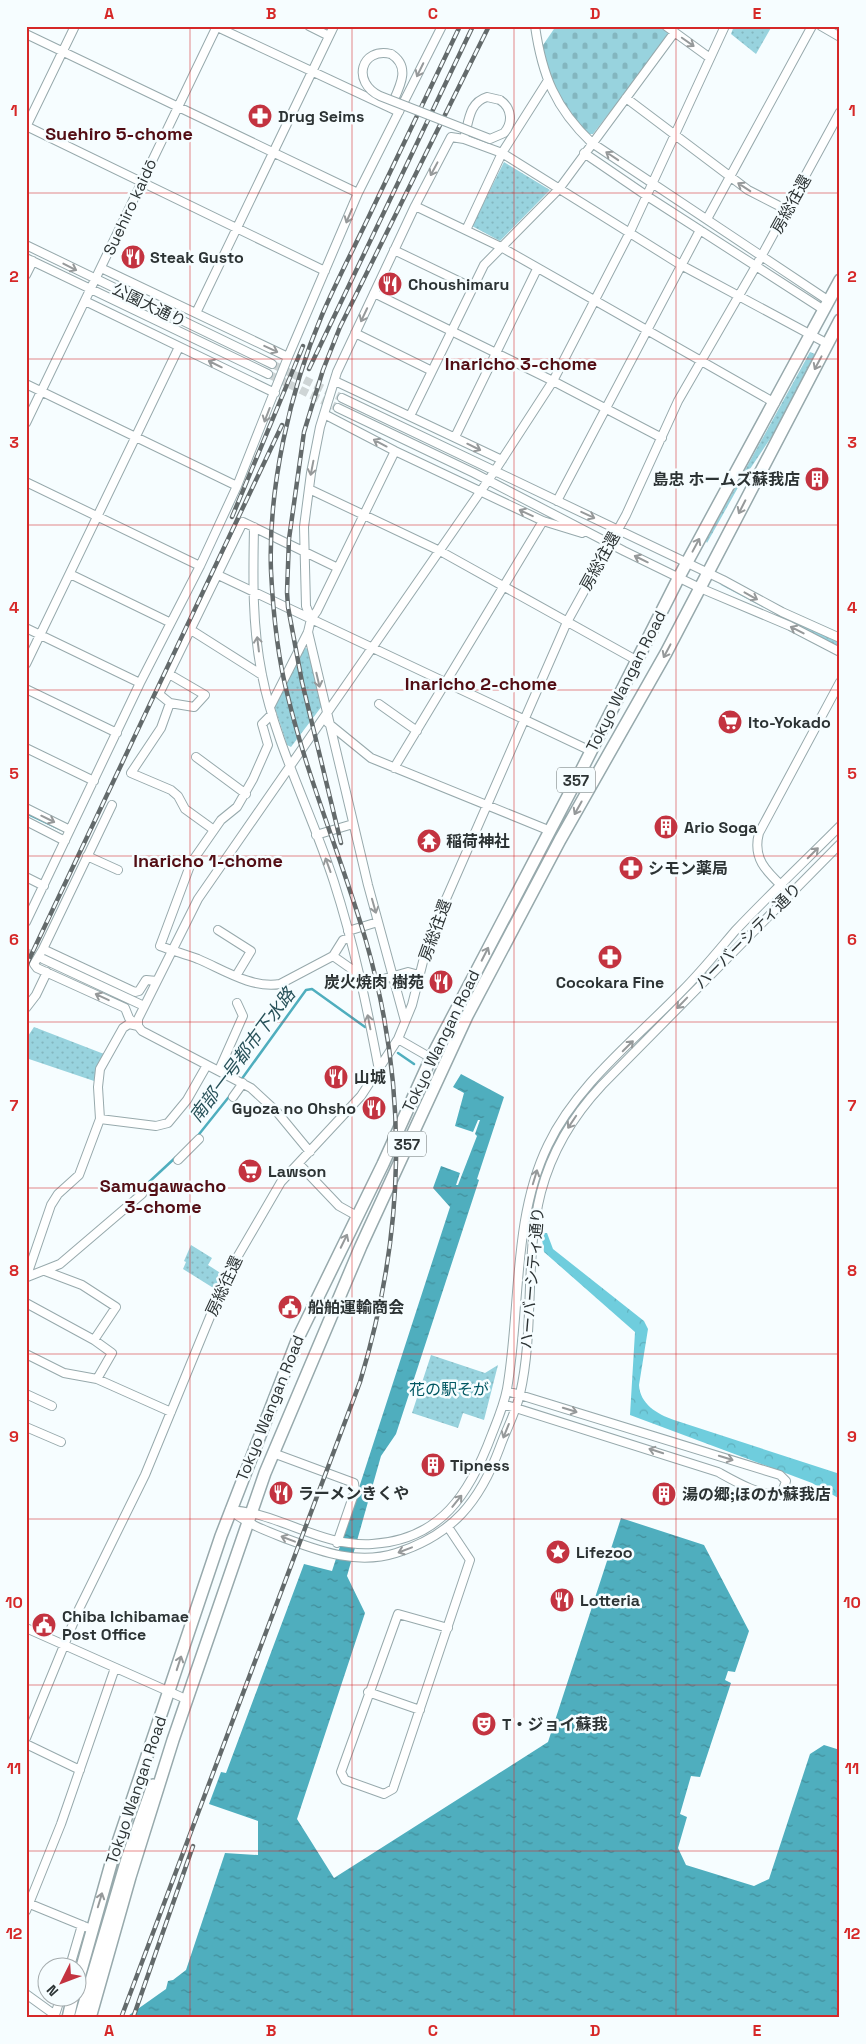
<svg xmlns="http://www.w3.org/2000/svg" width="866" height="2044" viewBox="0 0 866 2044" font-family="'Space Grotesk','Noto Sans JP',sans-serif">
	<defs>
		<pattern id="green-dots" width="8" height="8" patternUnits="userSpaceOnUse" patternTransform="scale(1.25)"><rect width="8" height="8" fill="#98d3de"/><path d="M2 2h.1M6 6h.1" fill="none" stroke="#83b6bf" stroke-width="1.8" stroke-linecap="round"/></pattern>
		<pattern id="forest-crowns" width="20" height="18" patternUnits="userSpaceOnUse" patternTransform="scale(1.25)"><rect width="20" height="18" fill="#6fcddd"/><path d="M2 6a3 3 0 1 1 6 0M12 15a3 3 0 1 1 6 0" fill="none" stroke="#60b0be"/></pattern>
		<pattern id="cemetery-stones" width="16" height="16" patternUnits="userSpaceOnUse" patternTransform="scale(1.25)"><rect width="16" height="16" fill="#98d3de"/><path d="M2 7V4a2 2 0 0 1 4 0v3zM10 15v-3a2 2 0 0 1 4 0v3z" fill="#83b6bf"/></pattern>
		<pattern id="water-ripples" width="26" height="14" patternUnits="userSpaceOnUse" patternTransform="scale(1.25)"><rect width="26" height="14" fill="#4faebe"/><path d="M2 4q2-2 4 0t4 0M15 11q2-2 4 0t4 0" fill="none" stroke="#428e9b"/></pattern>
	</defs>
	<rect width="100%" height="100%" fill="#f6fdff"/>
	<path fill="url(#green-dots)" d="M734 26H772L756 54 731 34Z
		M504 162 550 190 500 241 472 226Z
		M810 352 815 354 778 427 740 484 707 543 706 541Z
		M719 584 732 588 783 617 840 643V648Z
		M303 647 308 649 322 706 291 747 287 745 274 705Z
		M34 1027 104 1054 97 1082 26 1058V1039Z
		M191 1245 212 1258 208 1265 222 1274 215 1289 183 1269 186 1262 184 1261Z
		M431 1355 485 1373 498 1365 484 1420 463 1413 458 1428 412 1413Z"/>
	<path fill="url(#forest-crowns)" d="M541 1233H547L553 1249 644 1321 648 1329 639 1385C640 1404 657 1414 674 1420L840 1474V1499L812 1483 630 1415 635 1332 544 1252Z"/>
	<path fill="url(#cemetery-stones)" d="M556 26H664L672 32 593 134H587L556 96 541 48Z"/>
	<path fill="url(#water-ripples)" d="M461 1074 504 1097 477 1179 479 1180 396 1434 381 1456 347 1576 365 1613 297 1819 334 1878 548 1742 621 1518 704 1545 749 1631 735 1672 728 1671 725 1680 731 1683 700 1777 691 1776 680 1814 687 1817 678 1848 686 1865 754 1886 769 1879 810 1754 824 1745 840 1750V2018H125L166 1989 168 1981 173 1980 186 1970 225 1853 258 1855V1821L209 1804 221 1772 226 1773 304 1564 332 1571 450 1207 433 1188 441 1166 460 1173 456 1185H458L477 1136 475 1134 480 1120H478L473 1132 455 1126 464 1093 453 1087Z"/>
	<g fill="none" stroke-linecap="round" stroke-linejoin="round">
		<path stroke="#4faebe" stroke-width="2.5" d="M26 813 60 829
			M398 1053 414 1064
			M241 1080 306 990 312 989 365 1027
			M196 1138 232 1093
			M134 1196 176 1157"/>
		<path stroke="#ced5d6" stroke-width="8" stroke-dasharray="8 4" stroke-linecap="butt" d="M272 364 342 398
			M268 374 338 408
			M26 952 43 959"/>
		<defs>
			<path id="minor" d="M215 26 399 112
				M309 26 329 36
				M535 26C542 75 555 108 592 143L829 301
				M666 26 710 58
				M821 26 840 37
				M26 34 358 193
				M626 98 748 190 787 210
				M391 106C399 88 412 67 391 54
				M26 126 325 271
				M26 127 75 26
				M465 135C469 119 470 102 487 97L500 100
				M584 153 647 196 824 310
				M415 206 501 247 775 403
				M707 219 812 26
				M466 230 502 153 547 82
				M26 245 272 364
				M394 250 473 288
				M26 258 268 374
				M101 268 288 357
				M26 275 33 261
				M374 293 553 381 662 438
				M85 301 275 393
				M196 313 334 26
				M355 333 432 371
				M335 381 502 460
				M26 384 237 486
				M342 398 723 580 782 612 840 638
				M338 408 474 473 624 551 700 588 790 626 840 652
				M324 414 395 451 543 521 582 533
				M410 416 484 265 559 189 674 33
				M26 423 217 26
				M455 437 537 269
				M26 482 200 566
				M309 489 440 551 636 660
				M557 501 700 230
				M254 527C253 576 252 626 262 675 276 746 312 813 334 882 354 944 367 1007 379 1070
				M70 574 169 622
				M218 575 591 751
				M311 619 306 606 304 527 311 473 320 427 337 372 415 206 451 137 464 139 502 153 681 265 828 344
				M26 628 140 683
				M191 630 262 675
				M308 632 368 885 405 1021
				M26 664 179 347
				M169 674 205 695 194 707 170 703
				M26 689 117 733
				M379 704 417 731
				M270 707 308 632 311 619 317 611 395 451
				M272 714 262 724 268 745 253 779 237 807 221 820 191 863 160 946C173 951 185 954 198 959 222 969 252 989 280 984L333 956 343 940 350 938
				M328 723 371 758 548 830
				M26 748 94 781
				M196 757 246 794
				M394 768 543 521
				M26 808 70 830
				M26 821 65 841
				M214 830 185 809 178 796 171 790 131 773 161 728 170 703 159 694 243 522 338 568
				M316 835 353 824
				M87 856 118 870
				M26 877 44 886
				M785 889C767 872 752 859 759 833L840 682
				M26 922 140 683 200 566 237 486 288 357 358 193 442 26
				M218 930 251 951 236 976
				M348 931 378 922
				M43 949 112 805
				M333 956 360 975
				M43 959 144 1006
				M362 985 408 972 419 975
				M26 1008 36 995 47 972
				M136 1025 129 1018 125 1008 37 968 34 964 43 949 135 992 139 991 146 980 157 981
				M398 1039 431 1058
				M219 1070 243 1016 237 1003
				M233 1097 243 1083
				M100 1119 156 1126 168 1123 187 1100 207 1065
				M310 1152 277 1112 251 1088 142 1031 138 1026V1019L198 899 494 472 553 381 629 234 725 26
				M178 1160 199 1139
				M299 1164 339 1206 357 1216
				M45 1271 82 1285 116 1307 94 1340
				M27 1277 60 1264 142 1194
				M26 1278 51 1205 58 1194 79 1175 100 1119 98 1087 100 1069 123 1028 129 1024 138 1026
				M26 1303 94 1340 112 1353 97 1379
				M26 1354 64 1373 97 1379 171 1412
				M26 1394 52 1406
				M503 1404 718 1472C736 1482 760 1496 781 1495L786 1481 780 1475 507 1391
				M26 1427 61 1442
				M273 1453 354 1483 355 1491 337 1543
				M230 1510C249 1525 264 1530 287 1539 322 1552 358 1565 396 1553 453 1535 480 1501 500 1447 506 1430 516 1412 520 1394 535 1328 524 1258 541 1192 552 1150 573 1116 602 1085L840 844
				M230 1510C280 1513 320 1547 372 1544 441 1540 470 1493 492 1434 498 1419 504 1405 507 1389 521 1310 512 1219 548 1145 577 1084 636 1039 683 990 701 972 718 951 735 931 769 895 805 861 840 826
				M448 1527 470 1560 393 1789 384 1794 345 1780 341 1772 398 1614 448 1628
				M26 1628 188 1700
				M368 1692 420 1710
				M26 1738 79 1609 145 1475 228 1273 281 1182 361 1096 398 1039 412 1005 429 938 439 915 567 622 626 515 678 401 756 266 840 112
				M26 1744 80 1770
				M30 1904 91 1929
				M26 1911 61 1824 115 1668
				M70 1966 82 1925
				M26 1994 55 2015
				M54 2018 61 1996"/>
			<path id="highway" d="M78 1981 112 1860 221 1536 298 1338 383 1164 431 1058 578 777 679 577 840 280
				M68 2018 73 1996
				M80 2018 127 1859 153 1785
				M90 2018 130 1877 173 1740 265 1473 361 1246 467 1016 560 840 666 653 840 320"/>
		</defs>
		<use href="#minor" stroke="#97a9ac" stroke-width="10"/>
		<use href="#highway" stroke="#97a9ac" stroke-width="14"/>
		<use href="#minor" stroke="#fff" stroke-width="8"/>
		<use href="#highway" stroke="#fff" stroke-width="11"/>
		<defs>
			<path id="rail" d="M309 369 473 26
				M232 517 303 346
				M341 843 302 682 288 607 287 592 289 539 304 432 323 370 340 327 489 26
				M26 966 282 425
				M121 2018 360 1382C405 1233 409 1091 366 941 342 859 308 780 288 697 278 659 273 611 271 571 268 488 290 390 322 315 337 280 355 246 371 212 401 150 430 88 460 26
				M133 2018 193 1846"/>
		</defs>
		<use href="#rail" stroke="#636a6b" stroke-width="4.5"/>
		<use href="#rail" stroke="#f6fdff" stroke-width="2.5" stroke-dasharray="8" stroke-linecap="butt"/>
		<defs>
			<path id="minor-bridge" d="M391 54C361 47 351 82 380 96L490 139 504 133C513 123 512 108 500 100"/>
		</defs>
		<use href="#minor-bridge" stroke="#97a9ac" stroke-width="10" stroke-linecap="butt"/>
		<use href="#minor-bridge" stroke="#fff" stroke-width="8"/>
	</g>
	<defs><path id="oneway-shaft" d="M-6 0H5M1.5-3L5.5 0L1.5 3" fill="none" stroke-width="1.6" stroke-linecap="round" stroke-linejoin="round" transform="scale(1.25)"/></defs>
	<g stroke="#96999a">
		<use href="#oneway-shaft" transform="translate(688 42) rotate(35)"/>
		<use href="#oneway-shaft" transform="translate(420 70) rotate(116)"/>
		<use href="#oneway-shaft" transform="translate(612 156) rotate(-146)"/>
		<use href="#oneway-shaft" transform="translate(434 169) rotate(118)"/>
		<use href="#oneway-shaft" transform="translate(744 187) rotate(-147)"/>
		<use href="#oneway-shaft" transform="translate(349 216) rotate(113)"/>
		<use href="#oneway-shaft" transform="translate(70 267) rotate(27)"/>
		<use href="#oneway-shaft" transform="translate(364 315) rotate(115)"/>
		<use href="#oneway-shaft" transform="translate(271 349) rotate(25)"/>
		<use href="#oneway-shaft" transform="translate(818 363) rotate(118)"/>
		<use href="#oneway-shaft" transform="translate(215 364) rotate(-154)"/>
		<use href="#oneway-shaft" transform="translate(267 415) rotate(111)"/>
		<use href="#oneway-shaft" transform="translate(380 443) rotate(-152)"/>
		<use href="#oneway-shaft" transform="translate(474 447) rotate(26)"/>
		<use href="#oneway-shaft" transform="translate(312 468) rotate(101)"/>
		<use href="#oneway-shaft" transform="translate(742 507) rotate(117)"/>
		<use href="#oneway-shaft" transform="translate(526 513) rotate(-155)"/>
		<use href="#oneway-shaft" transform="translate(588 515) rotate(25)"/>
		<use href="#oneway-shaft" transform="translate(696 545) rotate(-62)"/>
		<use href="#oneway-shaft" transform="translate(641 559) rotate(-154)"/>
		<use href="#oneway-shaft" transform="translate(751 596) rotate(29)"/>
		<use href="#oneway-shaft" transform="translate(797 630) rotate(-153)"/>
		<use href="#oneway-shaft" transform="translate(258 644) rotate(-97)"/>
		<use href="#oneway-shaft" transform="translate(667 651) rotate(118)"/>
		<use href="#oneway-shaft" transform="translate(318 680) rotate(77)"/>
		<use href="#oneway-shaft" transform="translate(578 808) rotate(119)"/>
		<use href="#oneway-shaft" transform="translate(48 819) rotate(26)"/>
		<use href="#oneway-shaft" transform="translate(813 853) rotate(-45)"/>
		<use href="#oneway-shaft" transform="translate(328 865) rotate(-110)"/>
		<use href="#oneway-shaft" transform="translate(374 906) rotate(74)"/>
		<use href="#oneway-shaft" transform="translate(485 954) rotate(-63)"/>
		<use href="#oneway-shaft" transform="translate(102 997) rotate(-155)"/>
		<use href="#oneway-shaft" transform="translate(682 1003) rotate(134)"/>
		<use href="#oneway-shaft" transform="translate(369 1022) rotate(-101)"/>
		<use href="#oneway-shaft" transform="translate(628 1046) rotate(-45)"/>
		<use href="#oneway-shaft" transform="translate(572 1122) rotate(124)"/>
		<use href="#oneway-shaft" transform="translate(535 1177) rotate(-73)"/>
		<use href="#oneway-shaft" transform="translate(344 1241) rotate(-64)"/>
		<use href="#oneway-shaft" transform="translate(570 1410) rotate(17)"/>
		<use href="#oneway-shaft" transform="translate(506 1431) rotate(112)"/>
		<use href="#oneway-shaft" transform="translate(656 1451) rotate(-162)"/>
		<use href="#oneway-shaft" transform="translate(726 1458) rotate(17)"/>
		<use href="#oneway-shaft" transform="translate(457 1501) rotate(-51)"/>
		<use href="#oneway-shaft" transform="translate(288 1539) rotate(-159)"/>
		<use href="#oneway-shaft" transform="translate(405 1550) rotate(159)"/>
		<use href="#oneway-shaft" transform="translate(179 1663) rotate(-72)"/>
		<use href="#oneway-shaft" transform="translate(100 1900) rotate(-73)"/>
	</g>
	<path fill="none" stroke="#d62828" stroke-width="1" stroke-opacity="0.55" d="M190 26V2018M352 26V2018M514 26V2018M676 26V2018M26 193H840M26 359H840M26 525H840M26 690H840M26 856H840M26 1022H840M26 1188H840M26 1354H840M26 1519H840M26 1685H840M26 1851H840"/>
	<defs>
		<symbol id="pharmacy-disc" viewBox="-11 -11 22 22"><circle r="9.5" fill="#c33340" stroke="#f6fdff"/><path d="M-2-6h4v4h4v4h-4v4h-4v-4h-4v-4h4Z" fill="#fff"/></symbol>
		<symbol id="restaurant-disc" viewBox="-11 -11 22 22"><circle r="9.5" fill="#c33340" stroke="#f6fdff"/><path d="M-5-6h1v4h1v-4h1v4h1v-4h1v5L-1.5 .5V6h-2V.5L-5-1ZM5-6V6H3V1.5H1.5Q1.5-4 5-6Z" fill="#fff"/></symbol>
		<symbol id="building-disc" viewBox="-11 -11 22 22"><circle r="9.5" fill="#c33340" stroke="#f6fdff"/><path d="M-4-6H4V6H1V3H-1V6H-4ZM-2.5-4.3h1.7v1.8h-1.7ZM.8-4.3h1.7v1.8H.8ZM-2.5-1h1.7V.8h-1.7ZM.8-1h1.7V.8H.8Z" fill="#fff"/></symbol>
		<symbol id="supermarket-disc" viewBox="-11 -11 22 22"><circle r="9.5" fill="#c33340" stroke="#f6fdff"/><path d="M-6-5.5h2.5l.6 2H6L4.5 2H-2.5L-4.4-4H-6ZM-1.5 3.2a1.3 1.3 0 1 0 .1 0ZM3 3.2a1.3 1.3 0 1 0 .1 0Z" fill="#fff"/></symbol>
		<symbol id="temple-disc" viewBox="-11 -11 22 22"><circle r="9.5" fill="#c33340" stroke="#f6fdff"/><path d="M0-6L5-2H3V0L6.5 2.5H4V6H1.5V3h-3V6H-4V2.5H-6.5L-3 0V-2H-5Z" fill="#fff"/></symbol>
		<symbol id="civic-disc" viewBox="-11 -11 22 22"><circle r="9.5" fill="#c33340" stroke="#f6fdff"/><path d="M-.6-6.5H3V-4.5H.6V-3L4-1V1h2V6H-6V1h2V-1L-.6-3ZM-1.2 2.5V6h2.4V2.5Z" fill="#fff"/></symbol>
		<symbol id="sight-disc" viewBox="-11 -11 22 22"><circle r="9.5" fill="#c33340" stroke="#f6fdff"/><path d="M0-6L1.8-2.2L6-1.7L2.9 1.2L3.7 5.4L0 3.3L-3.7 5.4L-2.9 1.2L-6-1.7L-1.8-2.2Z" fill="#fff"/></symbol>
		<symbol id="theatre-disc" viewBox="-11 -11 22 22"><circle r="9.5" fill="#c33340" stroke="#f6fdff"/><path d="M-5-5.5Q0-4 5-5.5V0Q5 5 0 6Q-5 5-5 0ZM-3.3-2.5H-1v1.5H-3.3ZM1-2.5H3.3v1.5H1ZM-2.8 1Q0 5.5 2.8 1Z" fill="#fff"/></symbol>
	</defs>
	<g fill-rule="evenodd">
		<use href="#pharmacy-disc" x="246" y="102" width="28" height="28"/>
		<use href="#restaurant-disc" x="119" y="243" width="28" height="28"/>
		<use href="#restaurant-disc" x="376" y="270" width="28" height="28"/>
		<use href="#building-disc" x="803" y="465" width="28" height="28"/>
		<use href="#supermarket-disc" x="716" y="708" width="28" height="28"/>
		<use href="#building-disc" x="652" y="813" width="28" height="28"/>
		<use href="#temple-disc" x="415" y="827" width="28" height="28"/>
		<use href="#pharmacy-disc" x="617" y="854" width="28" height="28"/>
		<use href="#pharmacy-disc" x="596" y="943" width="28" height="28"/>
		<use href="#restaurant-disc" x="427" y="968" width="28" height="28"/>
		<use href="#restaurant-disc" x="322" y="1063" width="28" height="28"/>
		<use href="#restaurant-disc" x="360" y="1094" width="28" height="28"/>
		<use href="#supermarket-disc" x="236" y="1157" width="28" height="28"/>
		<use href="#civic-disc" x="276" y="1293" width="28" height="28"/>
		<use href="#building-disc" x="419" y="1451" width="28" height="28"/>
		<use href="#restaurant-disc" x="267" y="1479" width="28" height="28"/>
		<use href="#building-disc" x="650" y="1480" width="28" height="28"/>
		<use href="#sight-disc" x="544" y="1538" width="28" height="28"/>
		<use href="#restaurant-disc" x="548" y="1586" width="28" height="28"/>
		<use href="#civic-disc" x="30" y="1611" width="28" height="28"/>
		<use href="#theatre-disc" x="470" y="1710" width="28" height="28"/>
	</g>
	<g text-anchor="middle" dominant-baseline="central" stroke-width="5" stroke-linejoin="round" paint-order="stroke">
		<g fill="#f6fdff" stroke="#697071" stroke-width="1">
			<rect x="557" y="767.5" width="38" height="25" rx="4"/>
			<rect x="388" y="1131.5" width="38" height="25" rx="4"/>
		</g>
		<g font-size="15" font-weight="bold" fill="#2c3334">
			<text x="576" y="780">357</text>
			<text x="407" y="1144">357</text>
		</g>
		<g font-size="16" font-weight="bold" fill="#2c3334" stroke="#f6fdff" text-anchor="start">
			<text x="278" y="116">Drug Seims</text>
			<text x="150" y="257">Steak Gusto</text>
			<text x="408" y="284">Choushimaru</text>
			<text x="800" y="479" text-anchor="end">島忠 ホームズ蘇我店</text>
			<text x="748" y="722">Ito-Yokado</text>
			<text x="684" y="827">Ario Soga</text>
			<text x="446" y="841">稲荷神社</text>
			<text x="648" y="868">シモン薬局</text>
			<text x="424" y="982" text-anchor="end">炭火焼肉 樹苑</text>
			<text x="610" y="982" text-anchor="middle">Cocokara Fine</text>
			<text x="354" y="1077">山城</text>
			<text x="356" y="1108" text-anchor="end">Gyoza no Ohsho</text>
			<text x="268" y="1171">Lawson</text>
			<text x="308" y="1307">船舶運輸商会</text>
			<text x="450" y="1465">Tipness</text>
			<text x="298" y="1493">ラーメンきくや</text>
			<text x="682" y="1494">湯の郷;ほのか蘇我店</text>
			<text x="576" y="1552">Lifezoo</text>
			<text x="580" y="1600">Lotteria</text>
			<text x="62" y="1616">Chiba Ichibamae<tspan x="62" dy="18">Post Office</tspan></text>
			<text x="502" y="1724">T・ジョイ蘇我</text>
		</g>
		<g font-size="16" fill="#2c3334" stroke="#f6fdff">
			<text transform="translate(791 204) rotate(-61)">房総往還</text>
			<text transform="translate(130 207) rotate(-65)">Suehiro kaidō</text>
			<text transform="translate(149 305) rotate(26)">公園大通り</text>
			<text transform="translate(600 561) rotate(-61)">房総往還</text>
			<text transform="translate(626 681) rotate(-63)">Tokyo Wangan Road</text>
			<text transform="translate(435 930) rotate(-70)">房総往還</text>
			<text transform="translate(748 936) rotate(-45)">ハーバーシティ通り</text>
			<text transform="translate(441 1041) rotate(-64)">Tokyo Wangan Road</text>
			<text transform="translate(532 1278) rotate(-85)">ハーバーシティ通り</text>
			<text transform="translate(224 1286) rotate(-65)">房総往還</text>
			<text transform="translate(270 1408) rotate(-68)">Tokyo Wangan Road</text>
			<text transform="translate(136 1790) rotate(-71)">Tokyo Wangan Road</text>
		</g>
		<g font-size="16" fill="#005762" stroke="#f6fdff">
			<text x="449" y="1389">花の駅そが</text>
		</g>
		<g font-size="18" font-weight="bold" fill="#520d14" stroke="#f6fdff">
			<text x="119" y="133">Suehiro 5-chome</text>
			<text x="521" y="363">Inaricho 3-chome</text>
			<text x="481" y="683">Inaricho 2-chome</text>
			<text x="208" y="860">Inaricho 1-chome</text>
			<text x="163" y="1185">Samugawacho<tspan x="163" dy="21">3-chome</tspan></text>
		</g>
		<g font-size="18" font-style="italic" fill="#275159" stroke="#f6fdff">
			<text transform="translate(242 1055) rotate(-53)">南部一号都市下水路</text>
		</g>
	</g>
	<rect width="866" height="2044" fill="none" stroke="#f6fdff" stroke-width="55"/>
	<g transform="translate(62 1982) rotate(228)"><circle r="24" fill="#f6fdff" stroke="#a5acae"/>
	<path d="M0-4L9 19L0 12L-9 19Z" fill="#c33340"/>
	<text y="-8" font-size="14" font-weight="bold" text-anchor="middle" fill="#2c3334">N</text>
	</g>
	<rect x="28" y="28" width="810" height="1988" fill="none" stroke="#d62828" stroke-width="2"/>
	<g font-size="16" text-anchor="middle" font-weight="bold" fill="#d62828">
		<text x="109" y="19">A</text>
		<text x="271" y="19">B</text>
		<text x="433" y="19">C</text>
		<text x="595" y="19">D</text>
		<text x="757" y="19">E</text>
		<text x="14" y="116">1</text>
		<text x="852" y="116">1</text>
		<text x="14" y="282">2</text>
		<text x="852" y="282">2</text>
		<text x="14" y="448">3</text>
		<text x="852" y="448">3</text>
		<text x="14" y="613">4</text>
		<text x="852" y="613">4</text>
		<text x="14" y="779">5</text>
		<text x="852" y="779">5</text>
		<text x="14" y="945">6</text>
		<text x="852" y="945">6</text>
		<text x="14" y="1111">7</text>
		<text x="852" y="1111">7</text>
		<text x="14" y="1276">8</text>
		<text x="852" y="1276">8</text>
		<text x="14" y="1442">9</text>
		<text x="852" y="1442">9</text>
		<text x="14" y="1608">10</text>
		<text x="852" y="1608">10</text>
		<text x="14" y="1774">11</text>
		<text x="852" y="1774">11</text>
		<text x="14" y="1939">12</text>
		<text x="852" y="1939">12</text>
		<text x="109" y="2036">A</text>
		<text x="271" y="2036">B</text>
		<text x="433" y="2036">C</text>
		<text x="595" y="2036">D</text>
		<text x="757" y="2036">E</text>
	</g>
</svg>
